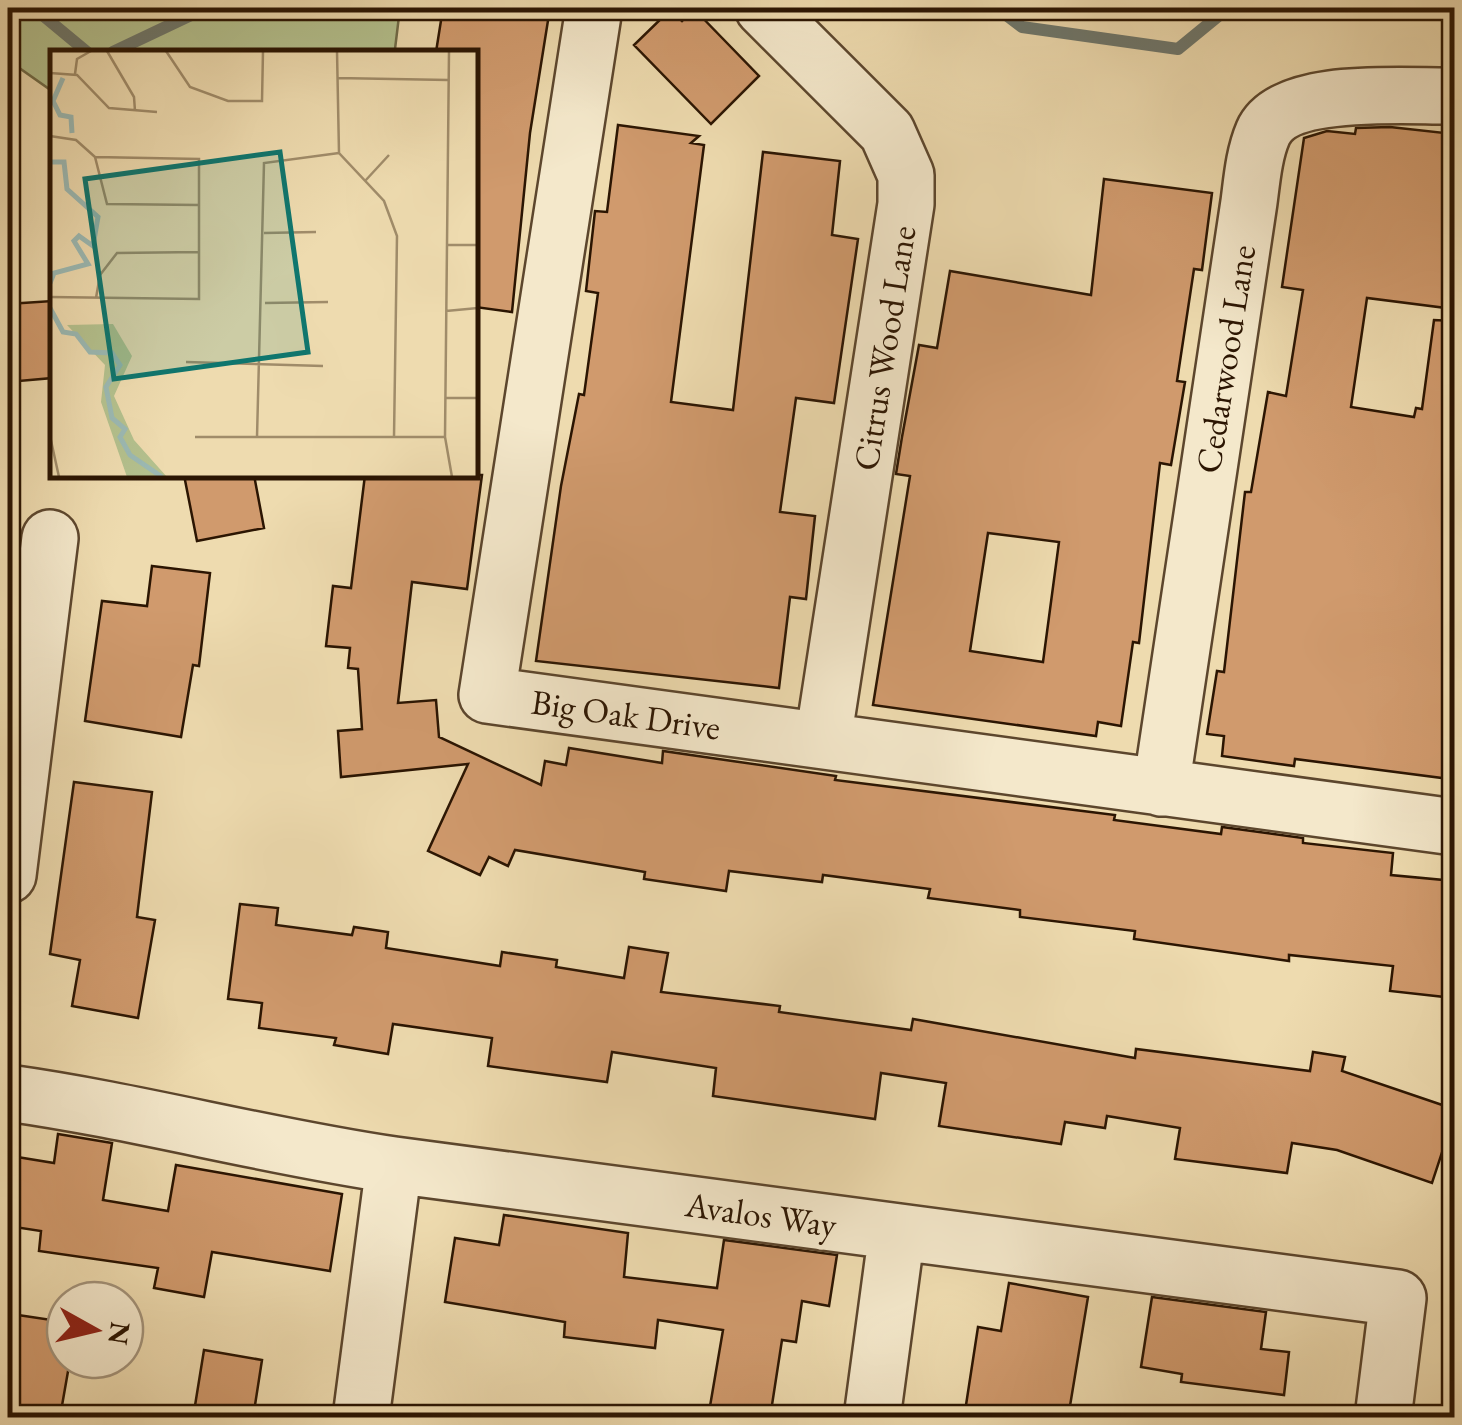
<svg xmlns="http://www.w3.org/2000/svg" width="1462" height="1425" viewBox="0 0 1462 1425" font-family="'EB Garamond',serif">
	<rect width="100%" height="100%" fill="#eedbaf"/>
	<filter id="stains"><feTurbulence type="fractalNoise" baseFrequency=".002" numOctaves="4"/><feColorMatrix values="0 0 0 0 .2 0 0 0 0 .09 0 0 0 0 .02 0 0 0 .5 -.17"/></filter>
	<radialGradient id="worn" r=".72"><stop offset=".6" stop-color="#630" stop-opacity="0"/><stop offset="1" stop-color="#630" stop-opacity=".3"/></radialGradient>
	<path fill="#b4c18e" stroke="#706b48" stroke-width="2.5" d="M8 8H400L395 49 387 52H52V91L8 60Z"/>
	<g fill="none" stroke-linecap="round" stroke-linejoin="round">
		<path stroke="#6e776c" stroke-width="12" d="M34 8 87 52
			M997 8 1022 27 1178 49 1228 8
			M113 52 191 15 193 8"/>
	</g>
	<path fill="#d09a6d" stroke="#2b1502" stroke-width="2.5" fill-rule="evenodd" d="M443 8H550L530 133 512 312 475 307V52H436Z
		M694 9 759 76 711 124 634 45 670 10 682 21Z
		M618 125 699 136 691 143 704 145 671 402 733 410 763 152 840 161 832 235 858 239 834 403 796 398 780 512 815 516 806 599 790 597 779 688 536 661 561 486 579 394 584 395 598 293 586 291 595 211 607 212Z
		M1390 127 1454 134V309L1367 298 1351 407 1414 417 1416 408 1422 409 1434 320 1454 321V745L1450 779 1295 759 1294 766 1222 756 1224 736 1207 734 1217 671 1224 672 1245 492H1251L1268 392 1286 396 1303 290 1282 287 1304 138 1327 131 1355 134 1356 128Z
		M1104 179 1212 193 1202 270 1194 269 1177 381 1185 382 1171 465 1160 463 1139 643 1133 642 1121 726 1098 722 1096 736 873 705 910 476 896 474 902 437 919 345 937 348 950 271 1091 295ZM988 533 1059 542 1043 662 970 651Z
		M52 301V378L8 382V304Z
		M184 475H254L264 528 197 541Z
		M365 475H482L467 589 412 582 398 703 436 700 439 737 541 785 545 761 566 765 569 748 662 763 663 751 836 776 835 780 1115 815 1114 820 1221 834 1222 827 1303 838V843L1393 853 1391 875 1454 881V998L1390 991 1393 966 1289 955V961L1134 939 1135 931 1020 917V910L928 898 930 889 823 875 822 882 729 871 726 891 644 879 645 872 515 850 508 866 489 857 480 875 428 851 468 764 341 777 338 731 362 729 358 669 348 668 350 648 326 646 333 586 351 588Z
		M152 566 210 573 199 666 193 665 181 737 85 721 102 601 147 606Z
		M74 782 152 792 137 917 155 920 138 1018 72 1006 80 960 50 954Z
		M240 904 278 908 276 925 352 935 354 927 388 932 386 948 500 966 502 952 557 960 556 967 624 978 629 947 668 953 661 992 780 1006 779 1012 911 1030 913 1019 1135 1058 1136 1049 1310 1071 1313 1052 1345 1057 1342 1071 1454 1109V1116L1432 1183 1337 1150 1292 1143 1287 1173 1175 1159 1180 1128 1107 1116 1105 1128 1065 1122 1061 1144 939 1126 946 1083 881 1073 875 1119 713 1096 716 1068 612 1052 607 1082 488 1066 492 1038 393 1024 388 1054 334 1045 336 1038 259 1028 262 1003 228 999Z
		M58 1134 112 1143 103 1200 168 1211 176 1165 342 1194 330 1271 212 1252 204 1297 154 1288 158 1268 39 1251 41 1231 8 1226 11 1156 54 1163Z
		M504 1215 628 1233 624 1277 717 1288 724 1240 837 1255 829 1306 802 1301 796 1342 782 1340 770 1418H708L723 1330 658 1320 655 1348 564 1337 565 1322 445 1302 455 1238 499 1245Z
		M1009 1283 1088 1297 1068 1418H964L978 1327 1001 1331Z
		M1152 1297 1266 1312 1261 1349 1289 1352 1284 1395 1181 1382 1182 1374 1141 1367Z
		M18 1315 65 1322V1360H70L60 1417 8 1408V1355L12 1356Z
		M204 1350 262 1360 253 1418H193Z"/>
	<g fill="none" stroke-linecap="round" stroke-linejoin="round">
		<defs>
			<path id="minor" d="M594 8 487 695 1454 827
				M763 8 887 132 906 175V204L823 740
				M1161 788 1249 202C1252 179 1254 154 1263 133 1284 85 1409 97 1454 96
				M8 875 50 538
				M8 1093C137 1111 264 1146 394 1165L1398 1298 1383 1418
				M361 1418 394 1165
				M872 1418 897 1232"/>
		</defs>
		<use href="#minor" stroke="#5c462d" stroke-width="60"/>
		<use href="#minor" stroke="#f4e8cb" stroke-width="55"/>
	</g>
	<g text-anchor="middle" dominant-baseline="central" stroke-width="9" stroke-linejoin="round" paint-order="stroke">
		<g font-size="35" fill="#2b1502" stroke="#f4e8cb">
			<text transform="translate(884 348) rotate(-81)">Citrus Wood Lane</text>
			<text transform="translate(1225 359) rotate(-81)">Cedarwood Lane</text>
			<text transform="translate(626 714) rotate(8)">Big Oak Drive</text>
			<text transform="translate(761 1214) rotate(8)">Avalos Way</text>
		</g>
	</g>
	<g transform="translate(50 50)">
		<rect width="428" height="428" fill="#eedbaf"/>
		<path d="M63 274 82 306 64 346 84 390 117 427H77L51 352 55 315 17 275Z" fill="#b4c18e"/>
		<path fill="none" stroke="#9bb9b3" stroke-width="5" d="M13 28 3 51 10 65 21 67 22 83M0 112H14L17 139 48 167 43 196 29 186 24 191 38 214 4 223 0 233M0 258 13 282 26 284 40 302 62 303 70 315 56 337 62 368 75 379 70 387 80 405 112 427"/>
		<path fill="none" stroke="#a08c6a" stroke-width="2.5" d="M57 1 84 47 85 61M116 1 140 37 178 51H212L213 1M287 1 289 103 334 151 347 186 344 387M399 1 395 387 402 427M0 23 27 25 59 58 107 62M25 24 27 9 41 1M287 28 398 30M0 86 26 90 45 107 149 109V249L0 247M45 107 57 154 149 155M315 131 339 105M214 183 266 182M396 195H428M46 248 50 225 67 203 149 202M215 253 278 252M396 261 428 258M136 312 273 316M396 348H428M0 386 9 427M145 387H395M207 387 214 113 289 103"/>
		<path fill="#0f766e" fill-opacity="0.15" stroke="#0f766e" stroke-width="5" d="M230 102 258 302 64 329 35 129Z"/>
		<rect width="428" height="428" fill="none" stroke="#2b1502" stroke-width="5"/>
	</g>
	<rect width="1462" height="1425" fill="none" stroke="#eedbaf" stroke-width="40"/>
	<rect x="10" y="10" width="1442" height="1405" fill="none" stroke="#2b1502" stroke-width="5"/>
	<rect x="20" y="20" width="1422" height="1385" fill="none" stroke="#2b1502" stroke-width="2.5"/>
	<g transform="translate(95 1330) rotate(98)"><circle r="48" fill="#f4e8cb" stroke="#a4947b" stroke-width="2.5"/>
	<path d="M0-8L18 38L0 25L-18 38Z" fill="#8f2418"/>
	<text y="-15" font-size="28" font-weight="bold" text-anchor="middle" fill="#2b1502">N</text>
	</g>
	<rect width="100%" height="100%" filter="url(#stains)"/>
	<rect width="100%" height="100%" fill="url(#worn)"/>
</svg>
